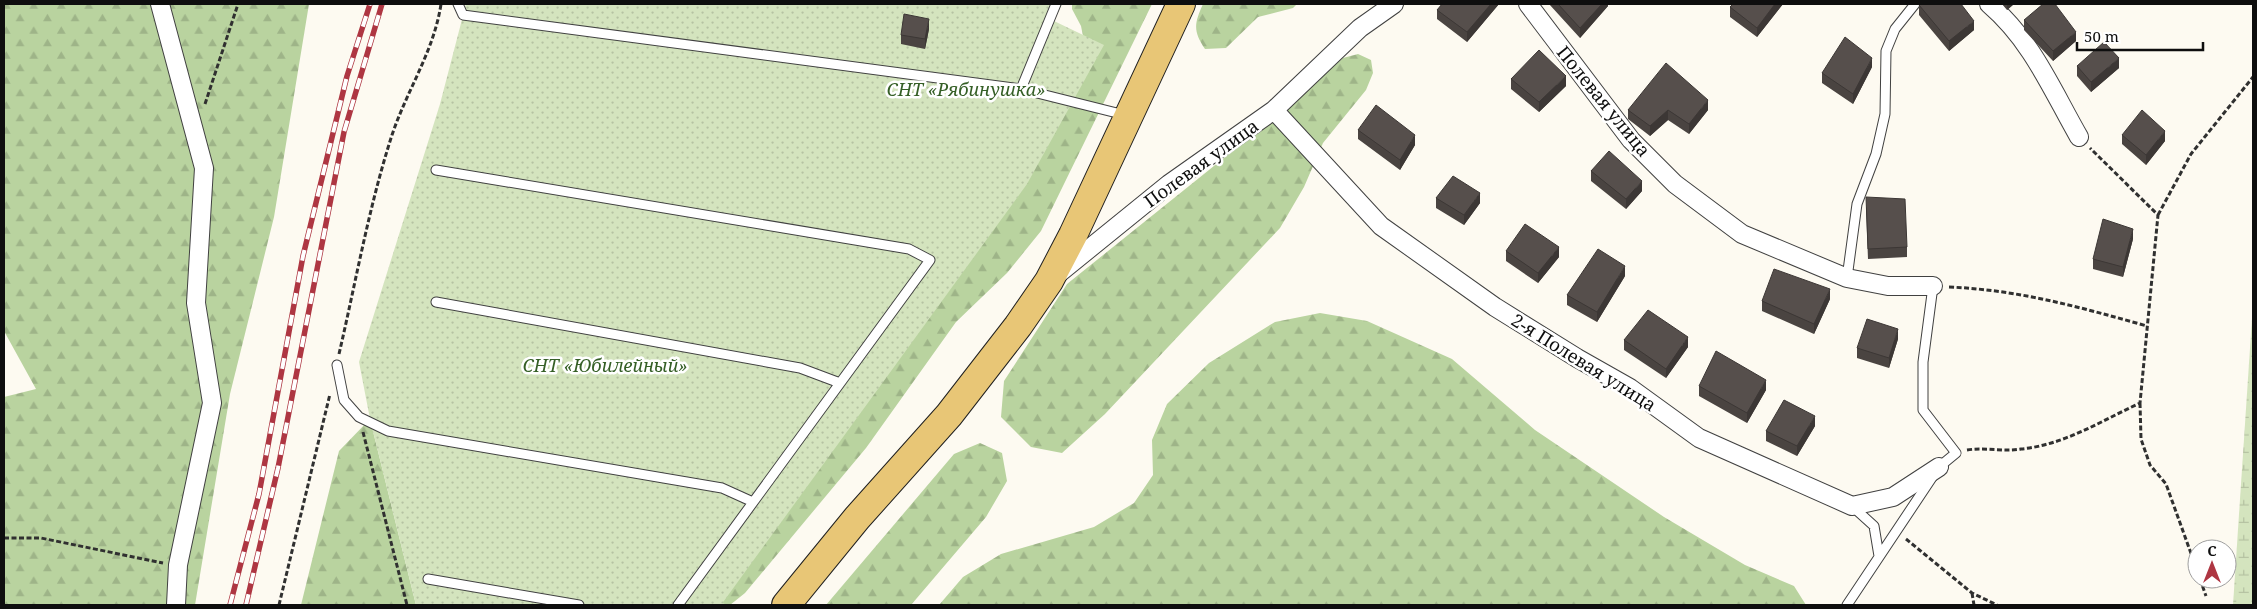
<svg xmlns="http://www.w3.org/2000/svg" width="2257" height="609" viewBox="0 0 2257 609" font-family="'Noto Serif',serif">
	<defs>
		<pattern id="forest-firs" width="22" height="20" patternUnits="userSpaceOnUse" patternTransform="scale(1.25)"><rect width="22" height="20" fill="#b9d39f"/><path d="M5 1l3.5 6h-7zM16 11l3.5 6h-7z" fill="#9eb488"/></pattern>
		<pattern id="wetland-marsh" width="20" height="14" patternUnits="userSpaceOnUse" patternTransform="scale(1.25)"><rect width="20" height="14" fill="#d4e4be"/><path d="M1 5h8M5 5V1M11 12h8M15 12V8" fill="none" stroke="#b5c2a2"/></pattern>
		<pattern id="garden-dots" width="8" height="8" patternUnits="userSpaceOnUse" patternTransform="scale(1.25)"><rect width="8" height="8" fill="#d4e4be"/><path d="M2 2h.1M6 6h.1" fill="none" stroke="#b5c2a2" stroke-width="1.8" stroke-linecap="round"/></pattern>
	</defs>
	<rect width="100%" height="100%" fill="#fdfaf1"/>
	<path fill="url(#forest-firs)" d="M4 4H309L274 217 230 394 195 605H4V397L36 389 4 331Z
		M1072 4H1152L1041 231 1007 273 956 322 866 448 745 593 730 605 714 602 1085 46 1081 26 1072 9Z
		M1203 4H1297L1293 8 1258 17 1226 48 1205 49C1193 31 1194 24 1203 4Z
		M1358 54 1371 60 1373 73 1366 90 1323 143 1304 187 1280 228 1105 414 1062 453 1031 447 1001 417 1004 381 1067 284 1270 121 1343 58Z
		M1320 313 1367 321 1452 359 1535 430 1664 517 1745 565 1794 586 1806 605H939L963 577 1001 554 1094 527 1134 503 1153 475 1152 440 1167 404 1209 363 1275 322Z
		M370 419 416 605H301L339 451Z
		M980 443 1002 453 1007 481 986 517 911 605H826L954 454Z"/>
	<path fill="url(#wetland-marsh)" d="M2253 314V605H2233L2252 318Z"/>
	<path fill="url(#garden-dots)" d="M466 4H1062L1054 21 1104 45 1027 184 721 605H416L370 419 359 362 440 104Z"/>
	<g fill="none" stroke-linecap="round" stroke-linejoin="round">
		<defs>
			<path id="service" d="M458 4 463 15 1021 89 1125 115
				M1021 89 1056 4
				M436 170 909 249 930 260 678 605
				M1847 278 1857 204 1876 154 1885 114 1886 51 1895 29 1915 4
				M436 302 800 368 840 383
				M337 365 344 400 359 417 388 431 722 488 753 502
				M1853 507 1874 526 1879 556
				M428 579 579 605
				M1847 605 1939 467 1956 453 1923 410V362L1933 286"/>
			<path id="minor" d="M160 4 204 168 196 303 212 403 178 565 176 605
				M1528 4 1631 140 1675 184 1742 234 1847 278 1888 286H1933
				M1989 4C2032 41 2051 88 2079 137
				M1274 110 1381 226 1495 307 1577 358 1630 388 1699 438 1852 506 1893 497 1939 467
				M1058 274 1169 184 1274 110 1360 28 1394 4"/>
			<path id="primary" d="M786 605 857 518 949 415 1018 326 1049 281 1073 235 1181 4"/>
		</defs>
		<use href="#service" stroke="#414141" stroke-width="11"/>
		<use href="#minor" stroke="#414141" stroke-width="20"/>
		<use href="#primary" stroke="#1f1f1f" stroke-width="30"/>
		<path stroke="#303030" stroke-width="3" stroke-dasharray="5 2.5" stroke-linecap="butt" d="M205 104 238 4
			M2158 215 2191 154 2253 77
			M1949 287C2020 290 2079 307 2147 326
			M339 354C356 281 369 206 392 135 407 90 434 51 441 4
			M2140 403 2141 439 2150 465 2166 484 2197 570
			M363 432 407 605
			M1967 450C1986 447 2003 452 2021 449 2064 445 2101 421 2140 403L2158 215 2090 148
			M4 538H41L163 563
			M1906 539 1972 593 1997 605
			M2200 579 2206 596
			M1972 593 1974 605
			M279 605 330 394"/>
		<use href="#service" stroke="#fff" stroke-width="9"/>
		<use href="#minor" stroke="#fff" stroke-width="18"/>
		<use href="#primary" stroke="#e8c676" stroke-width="28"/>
		<defs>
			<path id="rail" d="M230 605 259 494 303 256 347 76 370 4
				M246 605 278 468 344 132 382 4"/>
		</defs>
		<use href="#rail" stroke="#ae3642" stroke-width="5.5"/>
		<use href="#rail" stroke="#fff" stroke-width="4" stroke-dasharray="11" stroke-linecap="butt"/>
	</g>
	<path fill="#4a4441" d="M1499 4 1467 42 1437 19V10Z
		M1549 4H1608V6L1580 38Z
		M1733 4H1783L1757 37 1730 17V7Z
		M2002 4H2014L2007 10Z
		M1919 5 1974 30 1949 51 1919 15Z
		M2024 20 2076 41 2053 61 2024 30Z
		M929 29 925 49 901 44V35Z
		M2077 66 2119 68 2091 92 2077 76Z
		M1872 67 1853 104 1822 83V73Z
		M1511 79 1566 86 1539 112 1511 89Z
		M1628 110H1708L1689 134 1668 120 1650 136 1628 119Z
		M1358 130 1415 145 1400 170 1358 139Z
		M2122 135 2165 141 2146 165 2122 144Z
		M1591 171 1642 191 1626 209 1591 181Z
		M1436 198 1480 203 1464 225 1436 208Z
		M1866 207 1907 247V257L1868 259Z
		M2133 239 2123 277 2093 269V259Z
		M1506 251 1559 257 1538 283 1506 261Z
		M1625 276 1597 322 1567 305V295Z
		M1830 299 1814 334 1762 311V301Z
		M1898 339 1889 368 1857 358V348Z
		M1624 340 1688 347 1666 378 1624 350Z
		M1699 386 1766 390 1747 423 1699 396Z
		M1815 426 1797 456 1766 441V431Z"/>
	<path fill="#3c3735" d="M1491 4H1499L1467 42V32Z
		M1602 4H1608V6L1580 38V28Z
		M1775 4H1783L1757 37V28Z
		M2007 4H2014L2007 10Z
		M929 19V29L925 49V39Z
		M1974 21V30L1949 51V41Z
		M2076 32V41L2053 61V51Z
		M1872 58V67L1853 104V94Z
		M2119 58V68L2091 92V82Z
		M1566 76V86L1539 112V102Z
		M1708 100V110L1689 134V124Z
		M1668 110V120L1650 136V126Z
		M2165 131V141L2146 165V155Z
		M1415 135V145L1400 170V160Z
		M1642 181V191L1626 209V199Z
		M1480 193V203L1464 225V215Z
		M2133 229V239L2123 277V267Z
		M1559 247V257L1538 283V273Z
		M1625 266V276L1597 322V312Z
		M1830 289V299L1814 334V324Z
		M1898 329V339L1889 368V358Z
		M1688 337V347L1666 378V369Z
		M1766 380V390L1747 423V413Z
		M1815 416V426L1797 456V446Z"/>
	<path fill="#564f4c" stroke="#3c3735" d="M1442 4H1491L1467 32 1437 10Z
		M1558 4H1602L1580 28Z
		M1733 4H1775L1757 28 1730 7Z
		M1921 4H1961L1974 21 1949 41 1919 5Z
		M2043 4H2055L2076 32 2053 51 2024 20Z
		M904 14 929 19 925 39 901 35Z
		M1845 37 1872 58 1853 94 1822 73Z
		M2104 42 2119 58 2091 82 2077 66Z
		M1539 50 1566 76 1539 102 1511 79Z
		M1666 63 1708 100 1689 124 1668 110 1650 126 1628 110Z
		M1376 105 1415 135 1400 160 1358 130Z
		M2142 110 2165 131 2146 155 2122 135Z
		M1609 151 1642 181 1626 199 1591 171Z
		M1453 176 1480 193 1464 215 1436 198Z
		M1866 197 1905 199 1907 247 1868 249Z
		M2103 219 2133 229 2123 267 2093 259Z
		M1525 224 1559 247 1538 273 1506 251Z
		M1598 249 1625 266 1597 312 1567 295Z
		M1774 269 1830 289 1814 324 1762 301Z
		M1648 310 1688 337 1666 369 1624 340Z
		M1867 319 1898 329 1889 358 1857 348Z
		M1716 351 1766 380 1747 413 1699 386Z
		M1784 400 1815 416 1797 446 1766 431Z"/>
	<g text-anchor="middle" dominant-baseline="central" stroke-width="5" stroke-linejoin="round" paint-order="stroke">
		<g font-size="18" font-style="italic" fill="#355f26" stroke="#fff">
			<text x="966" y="89">СНТ «Рябинушка»</text>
			<text x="605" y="365">СНТ «Юбилейный»</text>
		</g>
		<g font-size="18" fill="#0e0e0e" stroke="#fff">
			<text transform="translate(1604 101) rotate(51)">Полевая улица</text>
			<text transform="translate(1201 163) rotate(-36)">Полевая улица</text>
			<text transform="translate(1584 362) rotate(32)">2-я Полевая улица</text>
		</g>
	</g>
	<rect width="2257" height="609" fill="none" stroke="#0e0e0e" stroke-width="10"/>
	<g transform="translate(2212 564)"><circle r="24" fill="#ffffff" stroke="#9f9f9f"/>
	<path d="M0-4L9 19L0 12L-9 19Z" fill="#ae3642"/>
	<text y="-8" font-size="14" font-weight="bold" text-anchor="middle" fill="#0e0e0e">С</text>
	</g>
	<path d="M2077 42v8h126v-8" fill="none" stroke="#0e0e0e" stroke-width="2.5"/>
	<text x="2084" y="42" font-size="15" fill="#0e0e0e" stroke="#ffffff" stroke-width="4" paint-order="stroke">50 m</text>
</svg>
